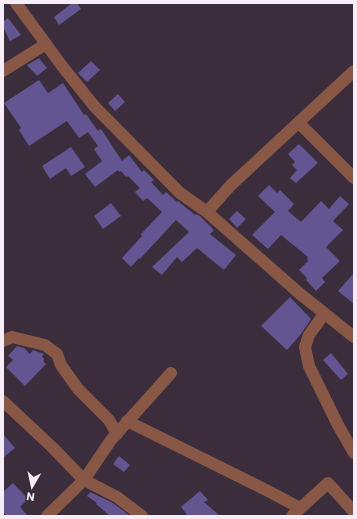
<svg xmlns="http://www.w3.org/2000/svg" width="357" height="519" font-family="Commissioner,sans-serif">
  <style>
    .building { fill: #635492 }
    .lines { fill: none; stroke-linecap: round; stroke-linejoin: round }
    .street { stroke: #885745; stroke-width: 12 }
  </style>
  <rect width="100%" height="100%" fill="#3b2d3c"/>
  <g class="building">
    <path d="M 72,3 L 77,3 L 81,9 L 59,25 L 54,17 Z"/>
    <path d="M 8,18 L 21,35 L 10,41 L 3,27 L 3,22 Z"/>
    <path d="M 39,58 L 47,68 L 37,76 L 27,65 Z"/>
    <path d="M 91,61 L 100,70 L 87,82 L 78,73 Z"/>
    <path d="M 39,80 L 48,93 L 63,83 L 84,115 L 86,114 L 98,131 L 101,129 L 122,161 L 129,155 L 142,172 L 144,170 L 154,180 L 151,182 L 163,195 L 166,192 L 177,202 L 178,201 L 195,215 L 196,214 L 200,216 L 214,230 L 210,234 L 236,255 L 224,270 L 197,248 L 182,262 L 177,257 L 162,275 L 152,267 L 189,232 L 176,220 L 140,259 L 139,258 L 131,267 L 122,258 L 142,236 L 141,234 L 162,212 L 147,198 L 143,201 L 135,192 L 140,188 L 128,176 L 126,177 L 121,171 L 119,172 L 118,170 L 95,187 L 85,174 L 102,161 L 94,149 L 98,146 L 88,132 L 79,138 L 67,121 L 29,146 L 19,130 L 21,128 L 4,103 Z"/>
    <path d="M 118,94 L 125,102 L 115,111 L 108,103 Z"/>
    <path d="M 299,144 L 318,163 L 296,183 L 290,178 L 297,170 L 292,165 L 295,162 L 288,154 Z"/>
    <path d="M 71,147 L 85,167 L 71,176 L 66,168 L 50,179 L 42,166 Z"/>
    <path d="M 269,185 L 277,193 L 280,190 L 294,204 L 288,211 L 301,222 L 321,201 L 329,209 L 340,196 L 349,204 L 333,221 L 343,230 L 326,247 L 340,261 L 322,278 L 325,282 L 316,291 L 306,280 L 307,278 L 299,270 L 308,261 L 307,259 L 308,257 L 281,235 L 268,249 L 252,235 L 275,212 L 258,196 Z"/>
    <path d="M 111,203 L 121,216 L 103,229 L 94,216 Z"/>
    <path d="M 237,211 L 246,219 L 237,228 L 229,219 Z"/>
    <path d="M 354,273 L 354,304 L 338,291 Z"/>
    <path d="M 290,297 L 311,319 L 301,334 L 287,350 L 261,326 Z"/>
    <path d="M 17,346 L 24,348 L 30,354 L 33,350 L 44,354 L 42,356 L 44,359 L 43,361 L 46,364 L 25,386 L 6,367 L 13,360 L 8,356 Z"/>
    <path d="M 331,353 L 348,374 L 341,380 L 323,360 Z"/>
    <path d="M 3,434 L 15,448 L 3,458 Z"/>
    <path d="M 119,456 L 130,465 L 124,472 L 113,464 Z"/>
    <path d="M 13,483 L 28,499 L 20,507 L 28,516 L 7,516 L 3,512 L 3,492 Z"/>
    <path d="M 200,491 L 208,500 L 204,502 L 220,516 L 188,516 L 181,507 Z"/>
    <path d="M 90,492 L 113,503 L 130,516 L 110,516 L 96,504 L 97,503 L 87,496 Z"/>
  </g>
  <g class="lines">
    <g class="street">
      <path d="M 16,3 L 62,66 L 95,107 L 180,193 L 207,212 L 299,293 L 354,337"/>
      <path d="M 3,71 L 46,44"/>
      <path d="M 299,123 L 354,178"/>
      <path d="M 207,212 L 231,185 L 354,71"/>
      <path d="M 324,314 L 309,335 L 305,347 L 309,366 L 338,425 L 354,453"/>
      <path d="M 3,341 L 12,337 L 45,345 L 57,354 L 61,365 L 78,389 L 109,420 L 117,434"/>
      <path d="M 3,401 L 52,447 L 84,480 L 117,497 L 142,516"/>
      <path d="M 127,421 L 270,492 L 300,508"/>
      <path d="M 47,516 L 84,480 L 111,440 L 171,373"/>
      <path d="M 292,516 L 328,483 L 354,512"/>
    </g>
  </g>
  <rect width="357" height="519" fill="none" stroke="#f6edf7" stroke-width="8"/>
  <g transform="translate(32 487) rotate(189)" stroke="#3b2d3c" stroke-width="3" paint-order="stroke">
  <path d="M0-3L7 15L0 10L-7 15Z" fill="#f6edf7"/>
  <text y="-6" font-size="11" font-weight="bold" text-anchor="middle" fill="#f6edf7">N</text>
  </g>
</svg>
